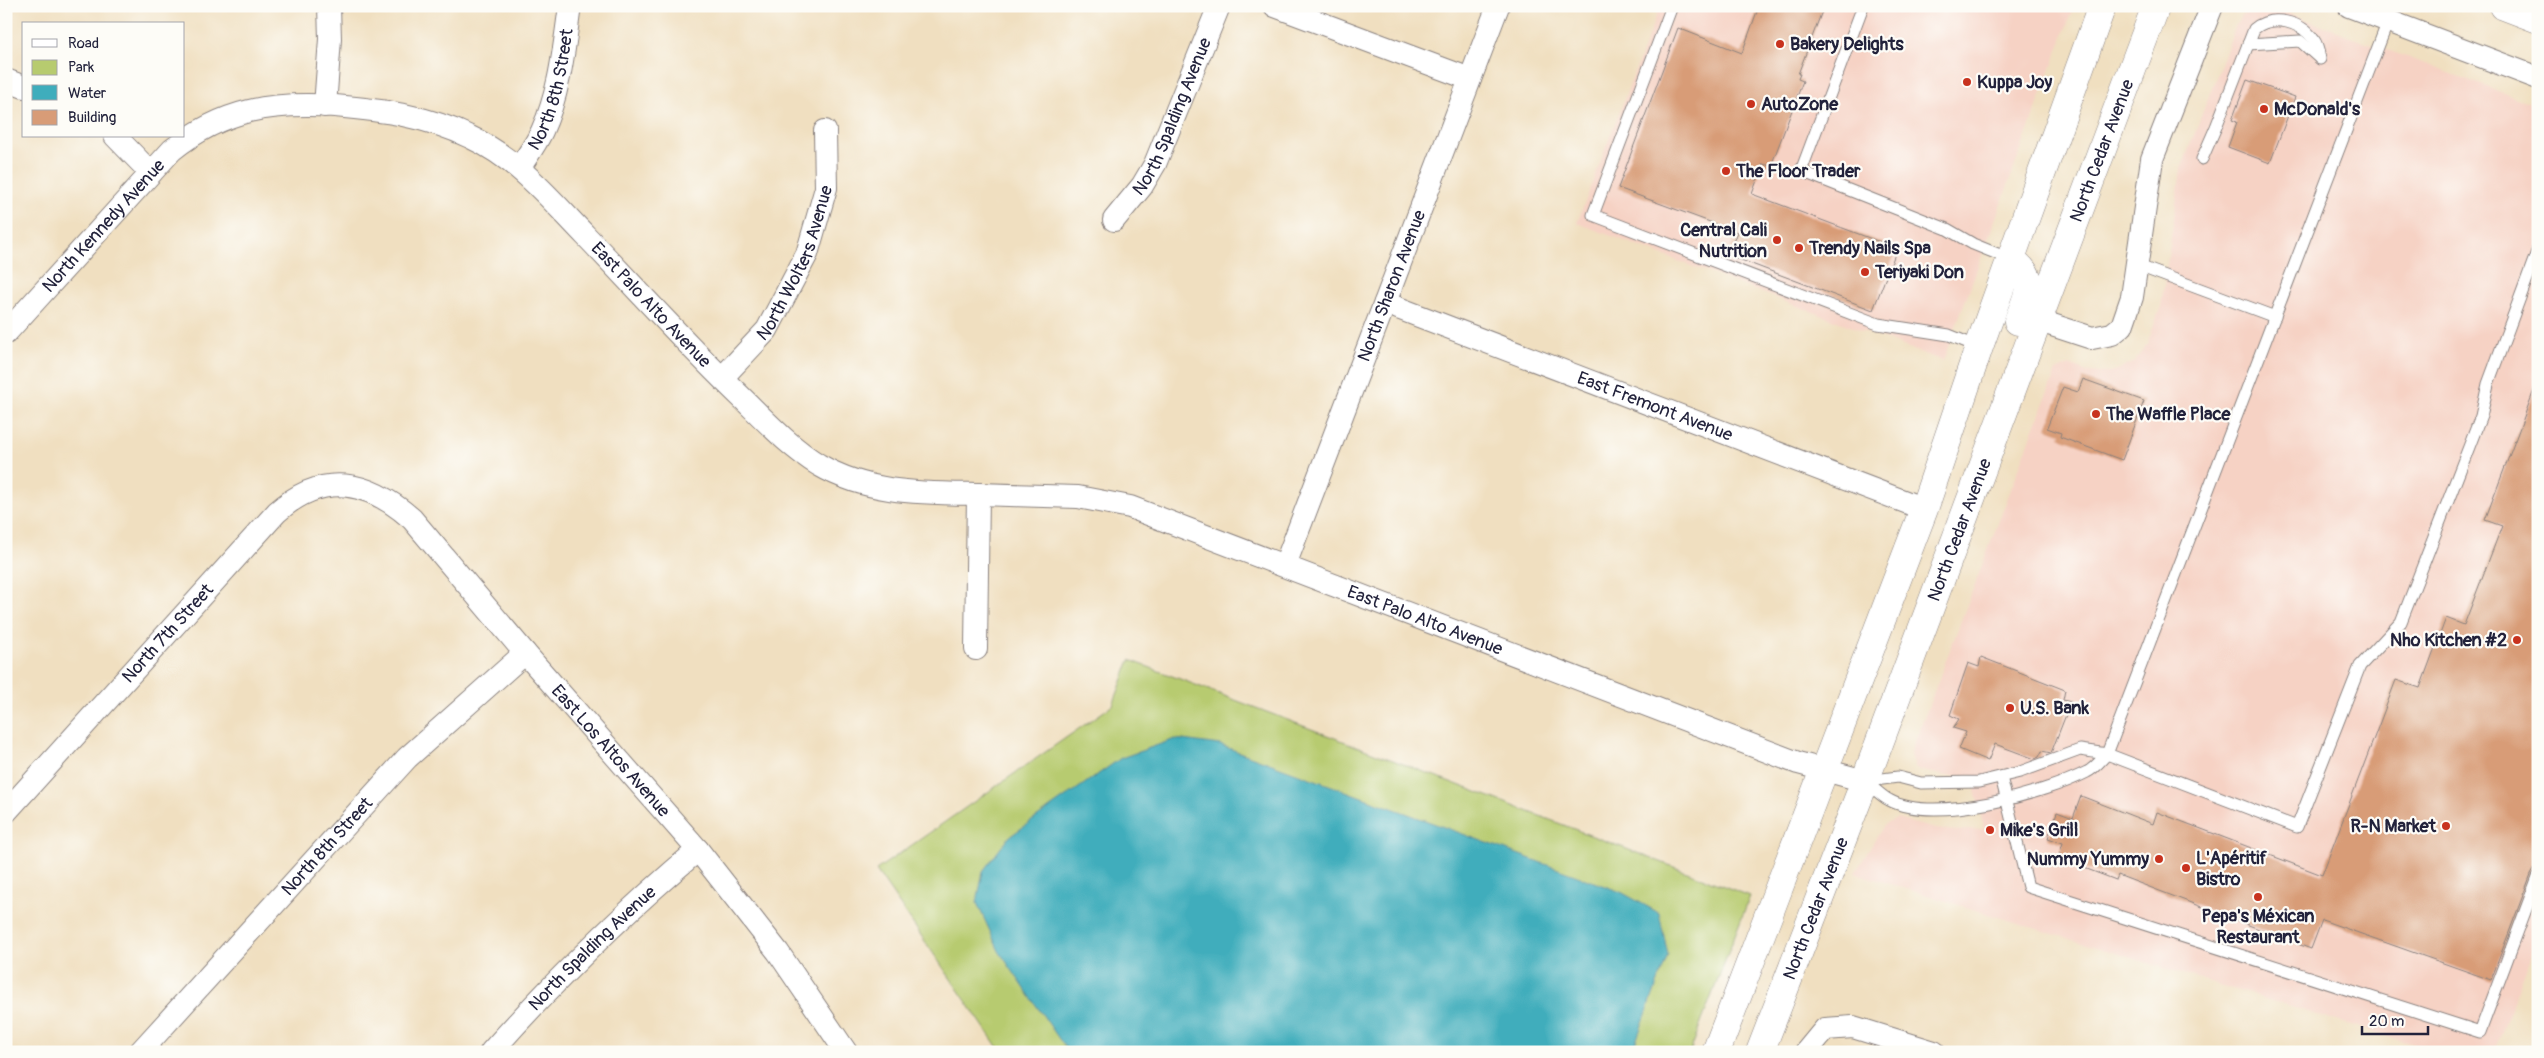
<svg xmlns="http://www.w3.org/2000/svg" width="2544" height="1058" font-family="Pangolin,sans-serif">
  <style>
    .built { fill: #f6d2c4 }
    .green { fill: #b7cb6f; stroke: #6c7655 }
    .water { fill: #3fadbc; stroke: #30687c }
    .building { fill: #d89c77 }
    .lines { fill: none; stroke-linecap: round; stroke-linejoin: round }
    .service-casing { stroke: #89807e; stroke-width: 13 }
    .minor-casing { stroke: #89807e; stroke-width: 24 }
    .secondary-casing { stroke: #89807e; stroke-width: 29 }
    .primary-casing { stroke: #89807e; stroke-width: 29 }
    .service { stroke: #fff; stroke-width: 11 }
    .minor { stroke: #fff; stroke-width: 22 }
    .secondary { stroke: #fff; stroke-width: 28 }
    .primary { stroke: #fff; stroke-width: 28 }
    .poi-dot { fill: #c8321e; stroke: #fdfcf7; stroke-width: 2 }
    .labels { text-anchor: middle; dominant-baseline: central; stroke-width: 4.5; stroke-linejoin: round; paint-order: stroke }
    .poi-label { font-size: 18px; font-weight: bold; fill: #22223b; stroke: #fdfcf7; text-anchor: start }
    .street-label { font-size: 18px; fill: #22223b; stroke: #fdfcf7 }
  </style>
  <rect width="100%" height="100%" fill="#fdfcf7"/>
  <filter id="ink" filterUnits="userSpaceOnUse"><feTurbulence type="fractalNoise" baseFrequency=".02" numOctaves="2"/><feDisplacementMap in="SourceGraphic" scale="10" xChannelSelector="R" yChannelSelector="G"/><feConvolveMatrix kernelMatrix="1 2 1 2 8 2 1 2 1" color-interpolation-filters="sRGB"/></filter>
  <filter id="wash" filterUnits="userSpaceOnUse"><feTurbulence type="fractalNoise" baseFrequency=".0096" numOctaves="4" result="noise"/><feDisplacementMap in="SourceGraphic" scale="20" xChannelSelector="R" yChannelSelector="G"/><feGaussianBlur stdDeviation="1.12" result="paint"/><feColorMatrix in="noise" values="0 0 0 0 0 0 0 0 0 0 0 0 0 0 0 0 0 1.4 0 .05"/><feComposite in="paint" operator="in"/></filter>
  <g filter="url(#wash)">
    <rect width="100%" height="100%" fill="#f0dfc0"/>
    <g class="built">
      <path d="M 1660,6 L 2074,6 L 1943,361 L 1577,223 Z"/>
      <path d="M 2257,6 L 2269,6 L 2538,106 L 2538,937 L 2494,1052 L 2438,1052 L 1855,873 L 1884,825 L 1897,819 L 1936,829 L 1956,831 L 1984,829 L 1972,776 L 1947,776 L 1923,771 L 1916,768 L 1910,755 L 2056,371 L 2069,365 L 2087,372 L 2111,373 L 2134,362 L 2147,344 L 2161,306 L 2181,169 L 2236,25 L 2241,16 Z"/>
    </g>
    <path class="green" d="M 1130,660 L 1750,896 L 1690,1052 L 1001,1052 L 876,870 L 1113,705 Z"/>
    <path class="water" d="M 1175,739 L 1220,745 L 1621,892 L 1659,913 L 1668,955 L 1632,1052 L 1068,1052 L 999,951 L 977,903 L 983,871 L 1009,837 L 1121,758 Z"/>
    <g id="blocks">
      <g class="building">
        <path d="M 1759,6 L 1824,6 L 1798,74 L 1800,74 L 1798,79 L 1803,81 L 1771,166 L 1763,164 L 1752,194 L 1888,245 L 1887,250 L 1895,254 L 1873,310 L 1728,255 L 1737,232 L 1618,188 L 1678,28 L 1742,53 Z"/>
        <path d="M 2247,80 L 2295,97 L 2270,163 L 2228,147 L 2237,122 L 2232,120 Z"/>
        <path d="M 2083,379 L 2144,401 L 2122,460 L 2060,437 L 2061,433 L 2047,428 L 2063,387 L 2078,392 Z"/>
        <path d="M 2536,385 L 2538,862 L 2531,874 L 2491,980 L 2322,920 L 2311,949 L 2118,875 L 2116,880 L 2058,858 L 2063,843 L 2048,838 L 2057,812 L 2073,818 L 2081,796 L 2153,824 L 2157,812 L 2322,875 L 2396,680 L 2420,688 L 2446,618 L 2464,625 L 2502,526 L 2485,520 Z"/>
        <path d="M 1981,657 L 2065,690 L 2063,700 L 2071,702 L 2051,753 L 2042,751 L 2039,757 L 2035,759 L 1995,744 L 1988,761 L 1959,749 L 1966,732 L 1953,728 L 1959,719 L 1950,715 L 1968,663 L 1979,667 Z"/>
      </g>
    </g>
  </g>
  <g filter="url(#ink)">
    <use href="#blocks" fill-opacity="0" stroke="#89807e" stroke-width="1"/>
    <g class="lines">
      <g class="service-casing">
        <g id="service">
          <path d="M 1672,6 L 1593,215 L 1878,324 L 1949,335 L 1979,347"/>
          <path d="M 1863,6 L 1801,171 L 1947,229 L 1973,244 L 2010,259"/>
          <path d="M 2248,44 L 2300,41 L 2319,58"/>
          <path d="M 2202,159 L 2216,127 L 2254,29 C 2272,14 2301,21 2314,40 C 2318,45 2319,53 2320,59"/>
          <path d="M 2136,265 L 2275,317"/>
          <path d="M 2001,777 L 2028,887 L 2480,1032 L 2538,877"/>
          <path d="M 1865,781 C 1873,787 1881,796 1889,800 C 1933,824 2044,794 2087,772 C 2094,769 2101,760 2107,754 L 2388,21"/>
          <path d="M 1867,781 L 1898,777 L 1921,783 L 1979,782 L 2020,772 L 2080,750 L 2107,754 L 2297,827 L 2360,666 L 2401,622 L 2481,416 L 2488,384 L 2538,249"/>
        </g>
      </g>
      <g class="minor-casing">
        <g id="minor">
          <path d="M 1275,6 L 1470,79"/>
          <path d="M 2349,6 L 2538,78"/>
          <path d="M 6,80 L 24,87"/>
          <path d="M 325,106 L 330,39 L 329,6"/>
          <path d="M 115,136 L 151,173"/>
          <path id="s1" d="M 520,167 C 527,156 536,144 542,131 C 560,92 564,48 570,6"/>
          <path id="s2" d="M 1114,220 L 1142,186 L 1155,164 L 1219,6"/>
          <path id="s3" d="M 1385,303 L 1924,509"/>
          <path d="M 2037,320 L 2092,338 L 2112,334 L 2122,326 L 2132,297 L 2152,159 L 2212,6"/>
          <path id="s4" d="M 6,333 L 172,150 C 224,109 270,102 335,106 C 382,110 427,116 470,137 C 518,159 550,199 586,236 C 636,288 684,342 736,392 C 763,418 788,446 819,465 C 869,494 922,493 978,494 L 976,649"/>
          <path id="s5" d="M 722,378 L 767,330 L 807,254 L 826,188 L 825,131"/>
          <path id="s6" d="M 978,494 L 1078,497 L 1130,507 L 1798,763 L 1865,781"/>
          <path id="s7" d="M 1285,565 L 1498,6"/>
          <path id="s8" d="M 6,812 L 277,512 C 323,471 368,480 412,519 L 525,653 L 698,850 L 778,952 L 846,1052"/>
          <path id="s9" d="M 140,1052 L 407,758 L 525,653"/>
          <path id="s10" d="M 491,1052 C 557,978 622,914 698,850"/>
          <path d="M 1806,1052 L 1825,1029 L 1853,1027 L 1934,1052"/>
        </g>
      </g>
      <g class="secondary-casing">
        <g id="secondary">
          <path d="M 2010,259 C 2039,279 2029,292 2018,321"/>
          <path d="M 1716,1052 L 1924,509 L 1979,347 L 2102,6"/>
          <path id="s11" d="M 1760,1052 L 1865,781 L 2156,6"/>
        </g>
      </g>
      <g class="primary-casing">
        <path id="primary" d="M 2504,6 L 2538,19"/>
      </g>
      <use href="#service" class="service"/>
      <use href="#minor" class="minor"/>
      <use href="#secondary" class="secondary"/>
      <use href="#primary" class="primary"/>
    </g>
  </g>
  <g class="poi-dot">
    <circle cx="1780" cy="44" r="5"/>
    <circle cx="1967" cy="82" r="5"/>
    <circle cx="1751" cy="104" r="5"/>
    <circle cx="2264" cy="109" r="5"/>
    <circle cx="1726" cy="171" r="5"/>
    <circle cx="1777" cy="240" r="5"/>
    <circle cx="1799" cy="248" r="5"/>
    <circle cx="1865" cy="272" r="5"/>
    <circle cx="2096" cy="414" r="5"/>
    <circle cx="2517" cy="640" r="5"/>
    <circle cx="2010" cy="708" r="5"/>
    <circle cx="2446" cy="826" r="5"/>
    <circle cx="1990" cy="830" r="5"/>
    <circle cx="2159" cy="859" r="5"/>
    <circle cx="2186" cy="868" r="5"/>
    <circle cx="2258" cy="897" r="5"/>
  </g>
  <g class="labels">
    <g class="poi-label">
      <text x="1790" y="44">Bakery Delights</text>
      <text x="1977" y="82">Kuppa Joy</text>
      <text x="1761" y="104">AutoZone</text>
      <text x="2274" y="109">McDonald's</text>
      <text x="1736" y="171">The Floor Trader</text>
      <text x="1767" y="230" text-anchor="end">Central Cali<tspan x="1767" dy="21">Nutrition</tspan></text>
      <text x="1809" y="248">Trendy Nails Spa</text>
      <text x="1875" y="272">Teriyaki Don</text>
      <text x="2106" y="414">The Waffle Place</text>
      <text x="2507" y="640" text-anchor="end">Nho Kitchen #2</text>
      <text x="2020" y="708">U.S. Bank</text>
      <text x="2436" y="826" text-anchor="end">R-N Market</text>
      <text x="2000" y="830">Mike's Grill</text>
      <text x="2196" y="858">L'Apéritif<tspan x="2196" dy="21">Bistro</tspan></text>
      <text x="2149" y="859" text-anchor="end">Nummy Yummy</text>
      <text x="2258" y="916" text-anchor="middle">Pepa's Méxican<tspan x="2258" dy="21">Restaurant</tspan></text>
    </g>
    <g class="street-label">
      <text stroke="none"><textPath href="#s1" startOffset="85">North 8th Street</textPath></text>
      <text stroke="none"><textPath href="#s2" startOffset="120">North Spalding Avenue</textPath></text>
      <text stroke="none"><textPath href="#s11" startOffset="964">North Cedar Avenue</textPath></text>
      <text stroke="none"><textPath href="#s4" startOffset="145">North Kennedy Avenue</textPath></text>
      <text stroke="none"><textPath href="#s5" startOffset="139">North Wolters Avenue</textPath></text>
      <text stroke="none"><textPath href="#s7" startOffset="299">North Sharon Avenue</textPath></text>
      <text stroke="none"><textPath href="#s4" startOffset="808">East Palo Alto Avenue</textPath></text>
      <text stroke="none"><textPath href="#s3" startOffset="289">East Fremont Avenue</textPath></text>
      <text stroke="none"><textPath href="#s11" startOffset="559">North Cedar Avenue</textPath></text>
      <text stroke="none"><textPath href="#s6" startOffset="469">East Palo Alto Avenue</textPath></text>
      <text stroke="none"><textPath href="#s8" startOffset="241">North 7th Street</textPath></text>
      <text stroke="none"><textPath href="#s8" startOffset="861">East Los Altos Avenue</textPath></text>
      <text stroke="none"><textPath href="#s9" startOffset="278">North 8th Street</textPath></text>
      <text stroke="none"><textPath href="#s11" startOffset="154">North Cedar Avenue</textPath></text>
      <text stroke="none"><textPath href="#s10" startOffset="145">North Spalding Avenue</textPath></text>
    </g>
  </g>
  <rect width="2544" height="1058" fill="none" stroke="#fdfcf7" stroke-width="25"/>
  <rect x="22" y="22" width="162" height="115" fill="#fdfcf7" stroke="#a5a5ac"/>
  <rect x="32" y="39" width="25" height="8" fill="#ffffff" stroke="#a5a5ac"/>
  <text x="68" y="48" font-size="15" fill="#22223b">Road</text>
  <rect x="32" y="60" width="25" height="15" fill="#b7cb6f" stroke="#a5a5ac"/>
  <text x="68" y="72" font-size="15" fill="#22223b">Park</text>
  <rect x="32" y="85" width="25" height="15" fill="#3fadbc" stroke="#a5a5ac"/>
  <text x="68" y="98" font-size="15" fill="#22223b">Water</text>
  <rect x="32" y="110" width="25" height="15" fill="#d89c77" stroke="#a5a5ac"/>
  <text x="68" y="122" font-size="15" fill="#22223b">Building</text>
  <path d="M2362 1026v8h66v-8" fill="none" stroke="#22223b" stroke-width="2.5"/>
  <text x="2369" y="1026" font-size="15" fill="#22223b" stroke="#fdfcf7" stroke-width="4" paint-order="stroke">20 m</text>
</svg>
